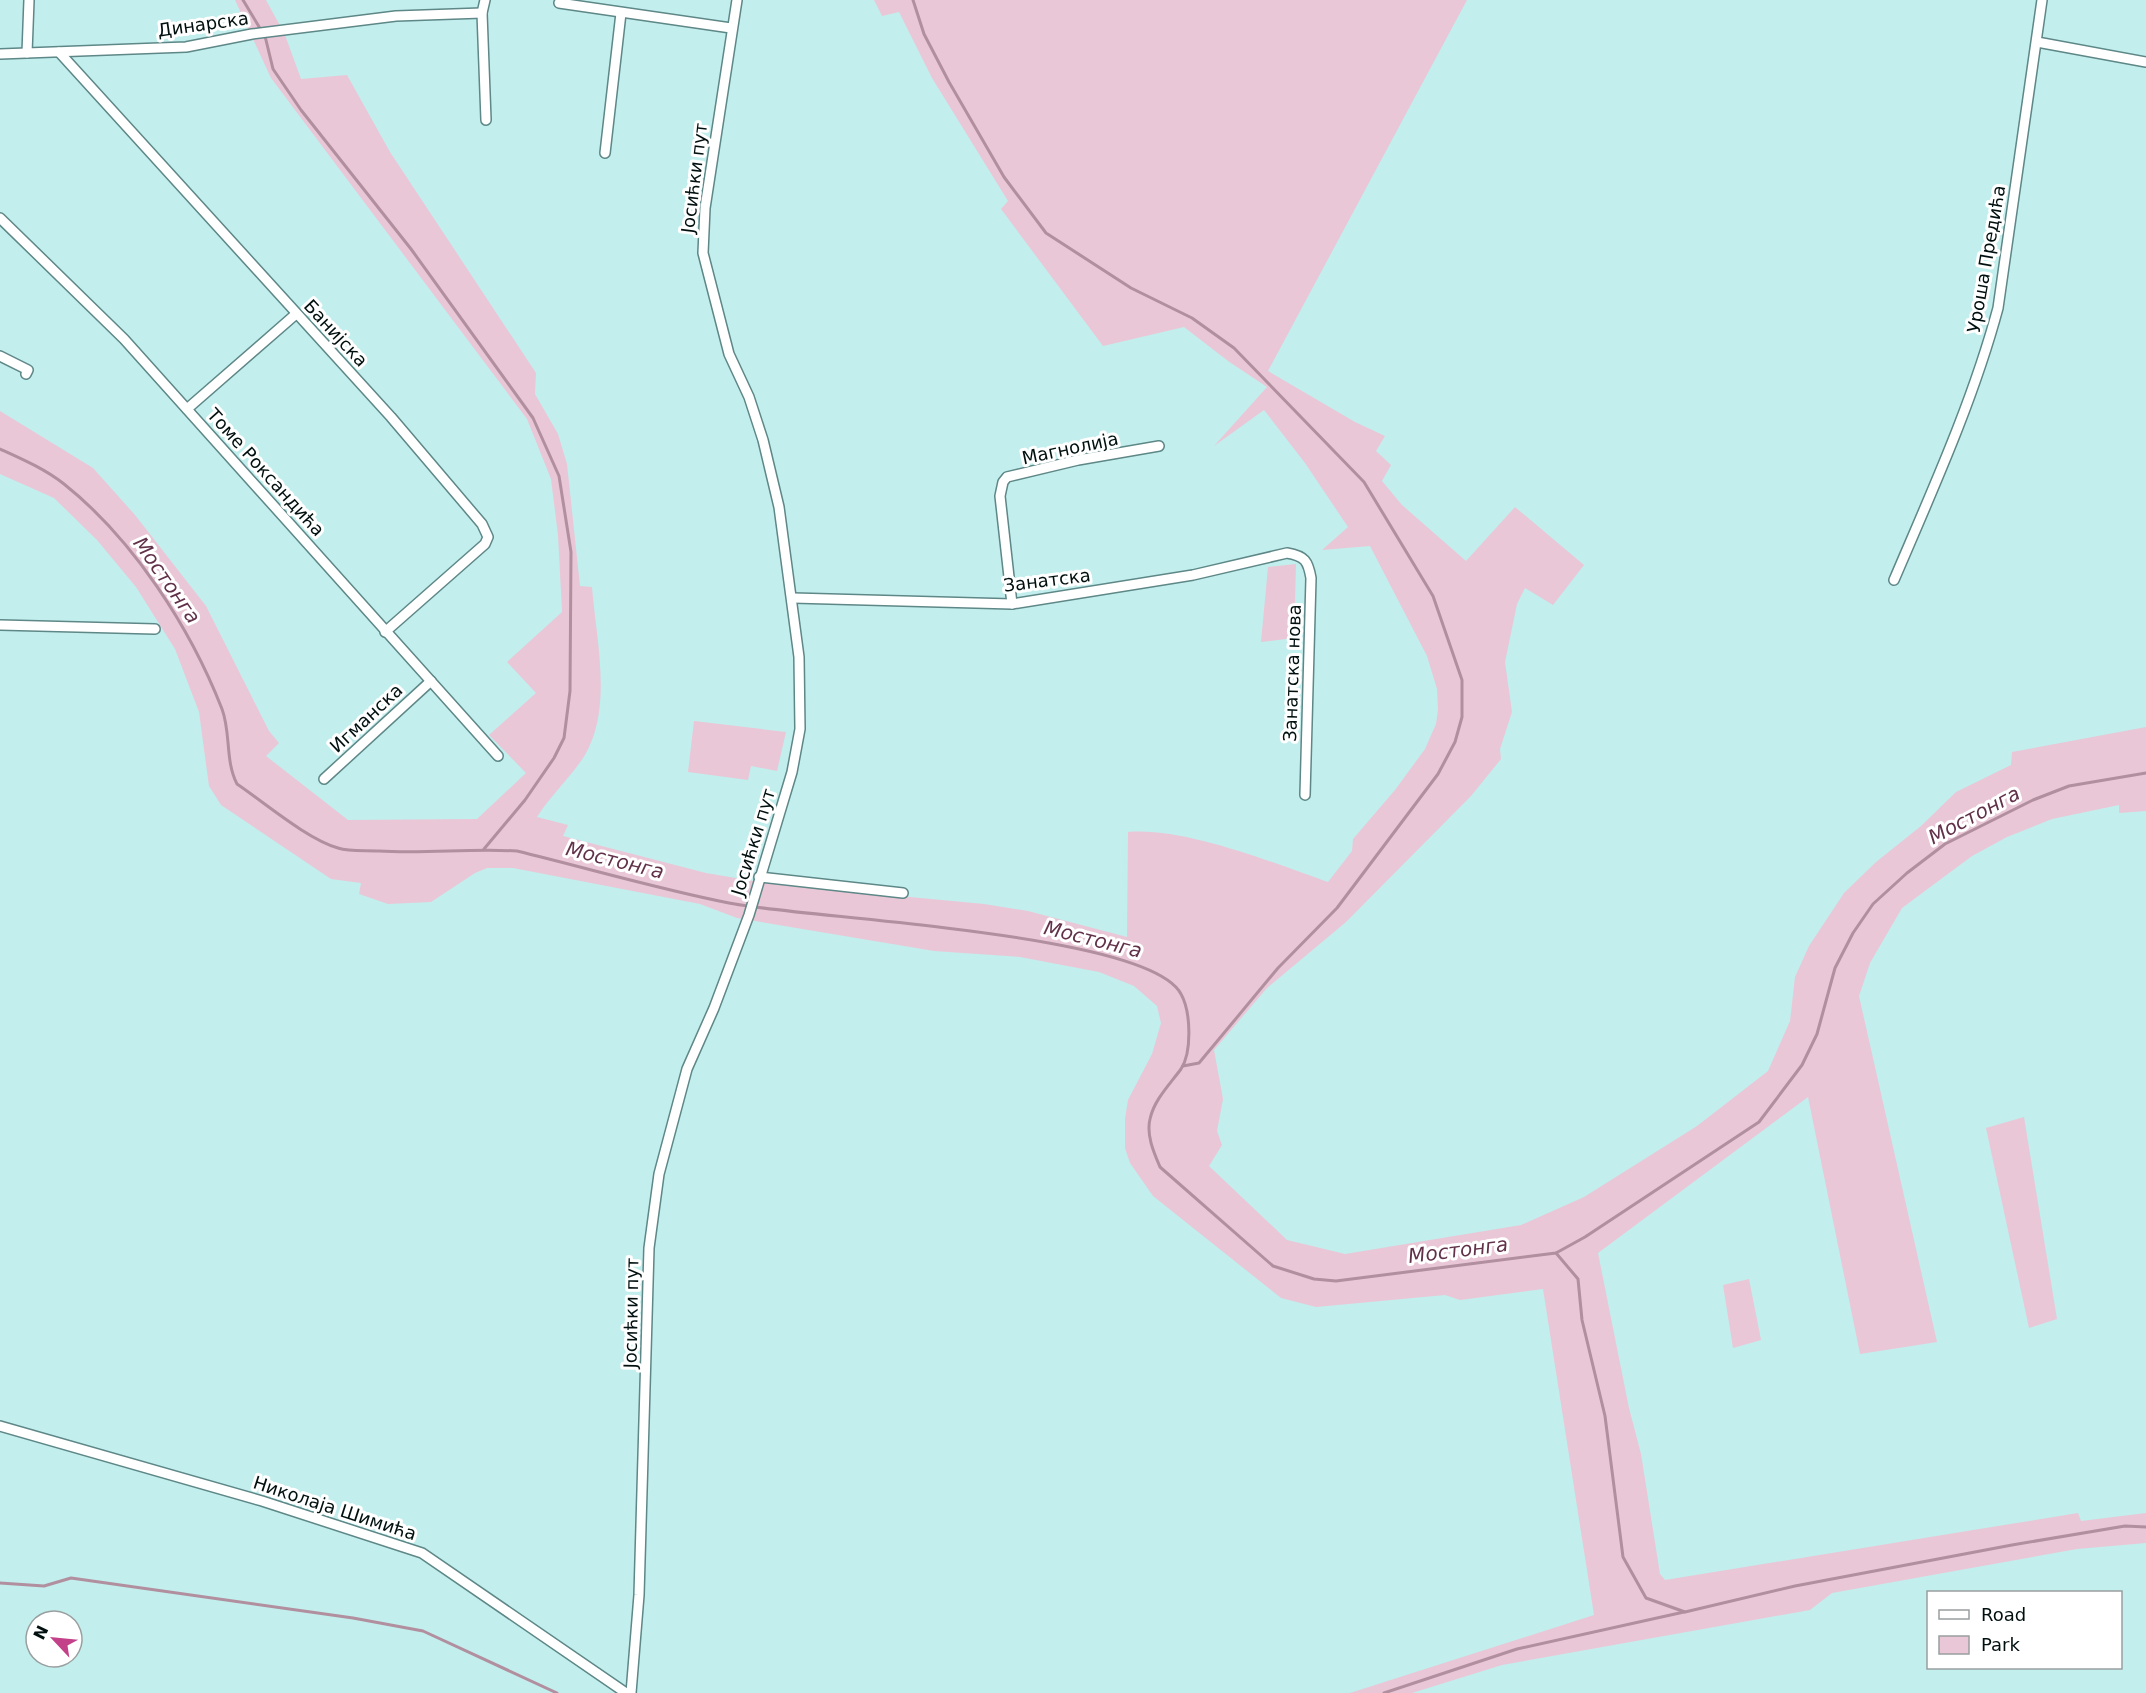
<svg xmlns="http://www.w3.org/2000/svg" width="2146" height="1693" font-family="'DejaVu Sans',sans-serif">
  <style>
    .green { fill: #eac7d6 }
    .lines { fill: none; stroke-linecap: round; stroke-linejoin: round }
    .stream { stroke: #b18f9e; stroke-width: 3 }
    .minor-casing { stroke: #5e8787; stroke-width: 12 }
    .minor { stroke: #fff; stroke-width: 9 }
    .labels { text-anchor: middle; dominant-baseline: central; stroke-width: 6; stroke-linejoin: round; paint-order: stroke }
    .street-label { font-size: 18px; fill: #010f0f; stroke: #fff }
    .water-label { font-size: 20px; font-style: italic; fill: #613149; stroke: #fff }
  </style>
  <rect width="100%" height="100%" fill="#c2eeed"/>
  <g class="green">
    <path d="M 235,0 L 266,0 L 285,35 L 301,79 L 347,75 L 390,152 L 536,373 L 535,394 L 558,434 L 567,464 L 580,586 L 592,587 C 596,639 613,707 585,755 C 571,777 551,795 537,817 L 568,825 L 563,836 L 706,873 L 772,884 L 984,904 L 1028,911 L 1127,937 L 1128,832 C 1184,827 1274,863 1328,882 L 1352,851 L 1353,839 L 1395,790 L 1425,749 L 1436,724 L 1438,710 L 1437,689 L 1427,656 L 1370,546 L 1322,550 L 1348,527 L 1305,463 L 1264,410 L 1214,446 L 1267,387 L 1228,361 L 1184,327 L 1103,346 L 1001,209 L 1008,201 L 932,78 L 899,12 L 882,16 L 874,0 L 1467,0 L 1268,371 L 1355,422 L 1385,436 L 1376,451 L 1391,465 L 1382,481 L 1402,505 L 1466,561 L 1515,507 L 1584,565 L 1553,605 L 1525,588 L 1517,604 L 1505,662 L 1512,712 L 1500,749 L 1501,759 L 1471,796 L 1346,922 L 1267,988 L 1214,1050 L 1223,1099 L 1217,1131 L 1222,1145 L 1209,1166 L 1287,1240 L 1345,1254 L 1521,1225 L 1584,1197 L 1697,1126 L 1768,1071 L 1790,1021 L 1795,977 L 1809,946 L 1844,893 L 1876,862 L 1921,826 L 1956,792 L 2011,765 L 2012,752 L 2146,727 L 2146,811 L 2119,813 L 2119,805 L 2052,819 L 2007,837 L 1972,856 L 1902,908 L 1870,963 L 1859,996 L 1937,1342 L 1860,1354 L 1808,1097 L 1598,1253 L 1629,1408 L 1641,1454 L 1660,1574 L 1665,1580 L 2078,1513 L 2081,1521 L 2146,1513 L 2146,1543 L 2077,1549 L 1832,1593 L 1810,1610 L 1502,1665 L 1412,1693 L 1350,1693 L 1594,1615 L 1543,1289 L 1460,1300 L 1445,1295 L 1316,1307 L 1281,1298 L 1153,1196 L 1130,1163 L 1125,1148 L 1125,1119 L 1128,1100 L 1152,1054 L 1161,1023 L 1157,1006 L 1134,986 L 1099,972 L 1020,957 L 934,951 L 737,918 L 700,904 L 513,868 L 487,868 L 475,873 L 431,902 L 388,904 L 359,894 L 361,883 L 331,879 L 221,805 L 209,786 L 199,712 L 175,649 L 136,587 L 97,540 L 54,498 L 0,474 L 0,411 L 93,468 L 135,515 L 206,606 L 269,731 L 279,743 L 266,756 L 348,820 L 477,819 L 526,773 L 489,735 L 536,693 L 507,662 L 562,612 L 558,535 L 551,479 L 527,419 L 271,78 Z"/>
    <path d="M 1296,564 L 1294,638 L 1261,642 L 1268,567 Z"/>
    <path d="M 694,721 L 786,732 L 777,771 L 751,766 L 748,780 L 688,772 Z"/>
    <path d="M 2024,1117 L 2057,1319 L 2029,1328 L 1986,1128 Z"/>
    <path d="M 1749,1279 L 1761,1340 L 1733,1348 L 1723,1285 Z"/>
  </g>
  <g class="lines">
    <g class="stream">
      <path d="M 243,0 L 261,30"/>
      <path d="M 913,0 L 924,34 L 949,82 L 1004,177 L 1046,233 L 1131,288 L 1192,318 L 1234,348 L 1364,482 L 1433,596 L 1462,680 L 1462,717 L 1455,742 L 1438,774 L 1337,908 L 1278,968 L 1199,1063 L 1183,1066"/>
      <path d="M 265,36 L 273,69 L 301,110 L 411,249 L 533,418 L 559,476 L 571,552 L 570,691 L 564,738 L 554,758 L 525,800 L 484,849"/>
      <path d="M 0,449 C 22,459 45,469 64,484 C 133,539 190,627 222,709 C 231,733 225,761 237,784 C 265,803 307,839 338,848 C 350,852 366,850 379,851 C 426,854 471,848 517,851 C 587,868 658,889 729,903 C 807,919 1149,932 1181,994 C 1191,1012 1192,1052 1181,1069 C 1170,1084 1154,1100 1150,1119 C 1146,1135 1154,1153 1160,1167 L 1273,1266 L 1314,1279 L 1336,1281 L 1556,1253 L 1585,1237 L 1759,1122 L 1802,1065 L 1817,1034 L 1835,968 L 1853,933 L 1873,904 L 1907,873 L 1945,844 L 2033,800 L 2069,786 L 2146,773"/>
      <path d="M 1556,1253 L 1578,1279 L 1582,1320 L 1605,1416 L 1623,1557 L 1646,1598 L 1685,1612 L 1795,1586 L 2012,1545 L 2125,1526 L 2146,1527"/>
      <path d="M 0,1583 L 44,1586 L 71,1578 L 353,1618 L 423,1631 L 557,1693"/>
      <path d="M 1384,1693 L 1517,1649 L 1684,1612"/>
    </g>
    <g class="minor-casing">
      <g id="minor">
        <path d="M 485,0 L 482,13 L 486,120"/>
        <path d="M 559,3 L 731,28"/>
        <path d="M 2037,42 L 2146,62"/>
        <path d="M 59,52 L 391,417 L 482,524 L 488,537 L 485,544 L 385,632"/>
        <path d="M 27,53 L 29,0"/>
        <path d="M 0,54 L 186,47 L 252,34 L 396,16 L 482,13"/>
        <path d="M 605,153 L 621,13"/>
        <path d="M 0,218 L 124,339 L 498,756"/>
        <path d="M 0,356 L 28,370 L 26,374"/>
        <path d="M 187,409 L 296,314"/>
        <path d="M 1894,580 C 1932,491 1973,401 1998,308 L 2042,0"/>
        <path d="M 793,598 L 1012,604 L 1193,575 L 1287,553 C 1305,556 1308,561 1311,578 L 1305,795"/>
        <path d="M 1012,604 L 1000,496 L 1003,482 L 1007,477 L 1078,460 L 1159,446"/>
        <path d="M 0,625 L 155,629"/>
        <path d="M 324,779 L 431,681"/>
        <path d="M 759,877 L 903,893"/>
        <path d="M 0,1426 L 262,1501 L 422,1553 L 626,1693"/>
        <path d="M 631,1693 L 639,1595 L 649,1248 L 659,1174 L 687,1069 L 714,1008 L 749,915 L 792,772 L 800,729 L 799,657 L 779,507 L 763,440 L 749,397 L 729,354 L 703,253 L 705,208 L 737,0"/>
      </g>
    </g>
    <use href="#minor" class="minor"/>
  </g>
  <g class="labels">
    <g class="street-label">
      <text transform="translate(203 24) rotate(-8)">Динарска</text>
      <text transform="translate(694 178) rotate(-83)">Јосићки пут</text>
      <text transform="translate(1986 259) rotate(-80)">Уроша Предића</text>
      <text transform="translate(336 333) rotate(47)">Банијска</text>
      <text transform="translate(1070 448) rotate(-12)">Магнолија</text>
      <text transform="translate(266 472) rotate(48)">Томе Роксандића</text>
      <text transform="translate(1047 580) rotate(-7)">Занатска</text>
      <text transform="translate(1292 673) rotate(-88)">Занатска нова</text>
      <text transform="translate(366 718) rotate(-43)">Игманска</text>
      <text transform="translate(753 842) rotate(-73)">Јосићки пут</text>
      <text transform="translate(631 1313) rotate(-89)">Јосићки пут</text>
      <text transform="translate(335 1508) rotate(18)">Николаја Шимића</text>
    </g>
    <g class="water-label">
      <text transform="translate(167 580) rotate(55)">Мостонга</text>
      <text transform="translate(1974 815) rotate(-28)">Мостонга</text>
      <text transform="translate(615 860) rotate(14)">Мостонга</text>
      <text transform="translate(1093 939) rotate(14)">Мостонга</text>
      <text transform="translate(1458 1250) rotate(-7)">Мостонга</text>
    </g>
  </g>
  <rect x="1927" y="1591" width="195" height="78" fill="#ffffff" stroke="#999f9f" stroke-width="1.5"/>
  <rect x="1939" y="1610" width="30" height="9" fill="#ffffff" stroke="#999f9f" stroke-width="1.5"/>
  <text x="1981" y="1621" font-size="18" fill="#010f0f">Road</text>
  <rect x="1939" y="1636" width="30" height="18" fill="#eac7d6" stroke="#999f9f" stroke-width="1.5"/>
  <text x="1981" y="1651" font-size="18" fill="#010f0f">Park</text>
  <g transform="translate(54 1639) rotate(296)"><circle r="28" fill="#ffffff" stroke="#999f9f" stroke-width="1.5"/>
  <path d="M0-4.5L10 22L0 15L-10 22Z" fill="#c34189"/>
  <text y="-9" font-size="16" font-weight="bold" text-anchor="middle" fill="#010f0f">N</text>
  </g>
</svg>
